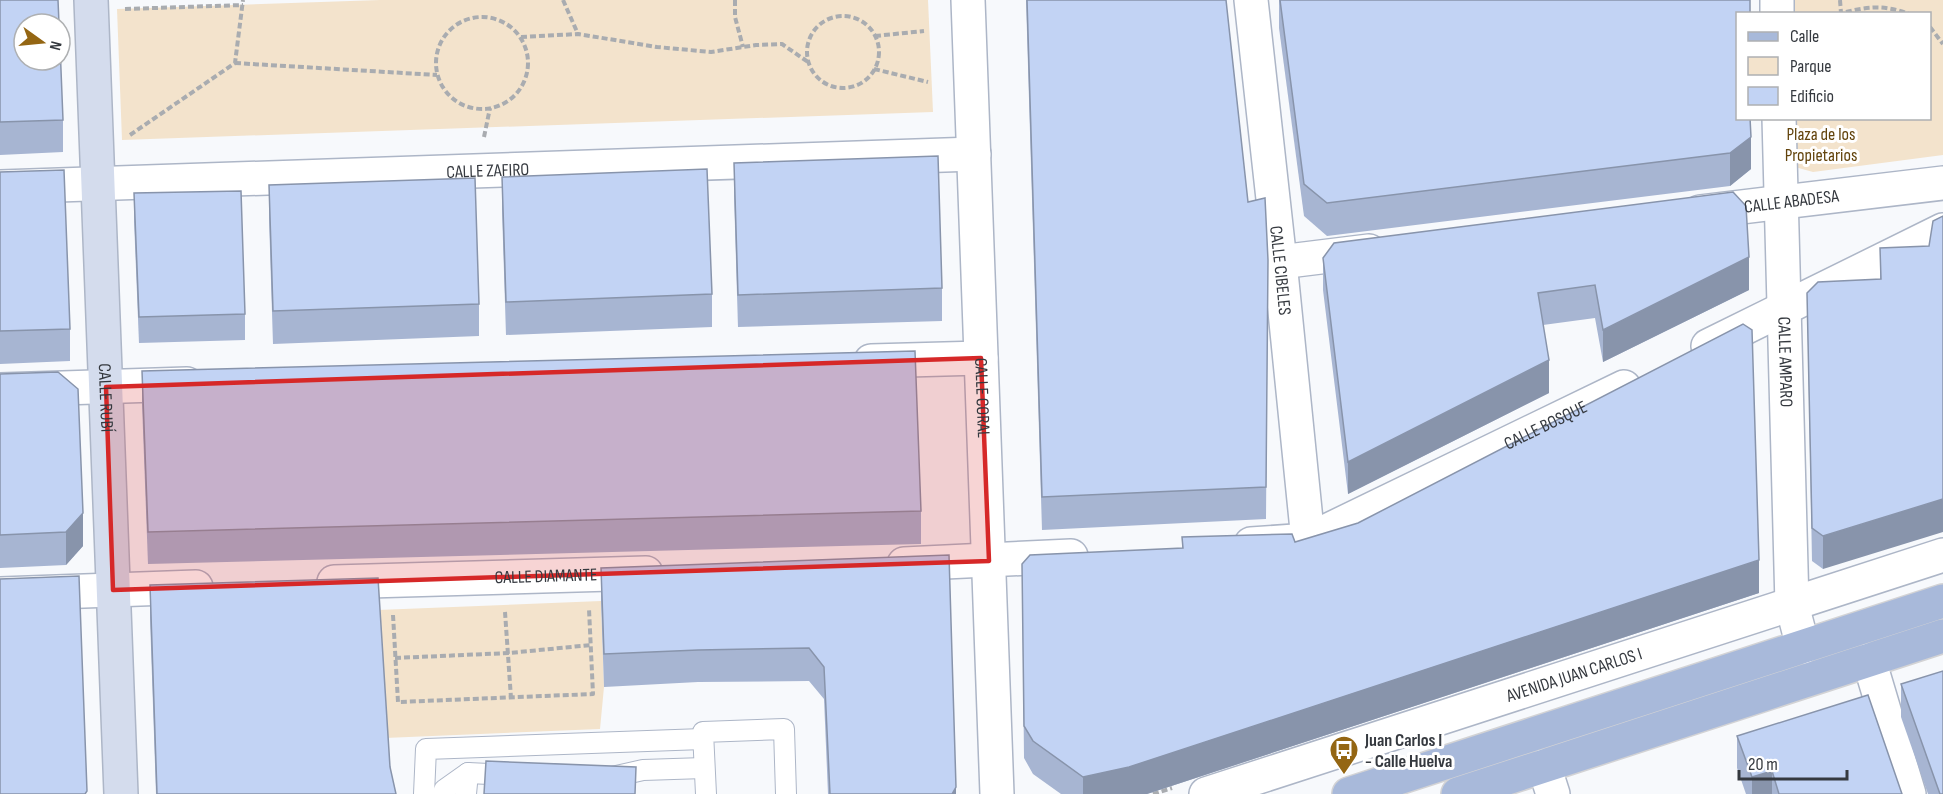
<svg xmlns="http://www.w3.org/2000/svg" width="1943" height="794" font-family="'Sofia Sans Condensed',sans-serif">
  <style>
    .green { fill: #f3e3cc }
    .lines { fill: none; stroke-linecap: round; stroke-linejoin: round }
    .lane-casing { stroke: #adb6c7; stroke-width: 22 }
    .street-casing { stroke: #adb6c7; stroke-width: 36 }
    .secondary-casing { stroke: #adb6c7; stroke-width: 36 }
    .primary-casing { stroke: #d3d3d5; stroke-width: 36 }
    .path { stroke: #a9acb0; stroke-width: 4; stroke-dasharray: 6 3; stroke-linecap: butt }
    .lane { stroke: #fff; stroke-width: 20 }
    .street { stroke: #fff; stroke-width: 33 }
    .secondary { stroke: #d4dced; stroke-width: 33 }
    .primary { stroke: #a8b9da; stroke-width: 33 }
    .wall { fill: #a7b5d2 }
    .shaded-wall { fill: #8894ab }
    .building { fill: #c2d3f4; stroke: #8894ab; stroke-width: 1.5 }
    .marked { fill: #d62828; fill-opacity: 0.2; stroke: #d62828; stroke-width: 4.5; stroke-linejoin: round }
    .labels { text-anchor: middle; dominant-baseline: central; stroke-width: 6; stroke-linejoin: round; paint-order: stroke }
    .park-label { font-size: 18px; fill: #63440d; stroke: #fff }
    .street-label { font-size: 18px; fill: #35393f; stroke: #fff }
    .poi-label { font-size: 18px; font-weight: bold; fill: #35393f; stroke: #fff; text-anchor: start }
  </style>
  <rect width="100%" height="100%" fill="#f7f9fc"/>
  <g class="green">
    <path d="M 380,0 L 928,0 L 933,112 L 122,140 L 117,9 Z"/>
    <path d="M 1792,0 L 1943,0 L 1943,155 L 1813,172 L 1795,167 L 1794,119 L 1930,118 L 1930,14 L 1792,13 Z"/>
    <path d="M 601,601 L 604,687 L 600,729 L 385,738 L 378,610 Z"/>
  </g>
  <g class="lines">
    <g class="lane-casing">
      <g id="lane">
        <path d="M 612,777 L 643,770 L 704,768"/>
        <path d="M 424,794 L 426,749 L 703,739"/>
        <path d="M 443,794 L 444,790 L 468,773"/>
        <path d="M 466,794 L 468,773 L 511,775"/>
        <path d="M 706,794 L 703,732 L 784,729 L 786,794"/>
      </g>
    </g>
    <g class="street-casing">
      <g id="street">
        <path id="s1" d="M 968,0 L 997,794"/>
        <path id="s2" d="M 1251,0 L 1280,262 L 1308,540"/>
        <path d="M 1777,0 L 1777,14"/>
        <path id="s3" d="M 1779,118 L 1792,605 L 1803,647"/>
        <path id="s4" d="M 0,187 L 974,154"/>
        <path id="s5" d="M 1700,212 L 1943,183"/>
        <path d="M 1280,262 L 1369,251"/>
        <path d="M 1708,346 L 1943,230"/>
        <path d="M 871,361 L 981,358"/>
        <path d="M 0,390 L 187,384"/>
        <path id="s6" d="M 1251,544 L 1308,540 L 1624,387"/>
        <path d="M 904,564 L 1071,556"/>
        <path id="s7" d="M 334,582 L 646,573"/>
        <path d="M 0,594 L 196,587"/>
        <path d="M 1869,660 L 1909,794"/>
        <path d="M 1544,766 L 1553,794"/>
        <path id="s8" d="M 1206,794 L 1943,555"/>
      </g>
    </g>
    <g class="secondary-casing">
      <g id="secondary">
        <path id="s9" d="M 91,0 L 121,794"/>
      </g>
    </g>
    <g class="primary-casing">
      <g id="primary">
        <path d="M 1349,794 L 1943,601"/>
        <path d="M 1458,794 L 1943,636"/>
      </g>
    </g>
    <g class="path">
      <path d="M 563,0 L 578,34"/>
      <path d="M 735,0 L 735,17 L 743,47"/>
      <path d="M 1840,0 L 1841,13 C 1867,7 1883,4 1909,14"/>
      <path d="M 125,9 L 243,5"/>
      <circle cx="843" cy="52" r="36"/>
      <circle cx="482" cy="63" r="46"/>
      <path d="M 1930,27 L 1943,44"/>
      <path d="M 875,36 L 924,31"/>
      <path d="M 521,37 L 578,34 L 657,47 L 711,52 L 756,45 L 782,44 L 808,62"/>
      <path d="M 235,63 L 437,75"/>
      <path d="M 874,69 L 928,82"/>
      <path d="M 130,135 L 235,63 L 243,0"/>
      <path d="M 484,137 L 490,108"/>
      <path d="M 505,612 L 511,698"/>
      <path d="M 393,615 L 398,702 L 593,694 L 589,609"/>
      <path d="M 395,658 L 509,653 L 591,645"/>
      <path d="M 1153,794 L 1172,788"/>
    </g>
    <use href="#lane" class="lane"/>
    <use href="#street" class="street"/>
    <use href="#secondary" class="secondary"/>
    <use href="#primary" class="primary"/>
  </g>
  <g class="wall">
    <path d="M 0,0 L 63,120 L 63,152 L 0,155 Z"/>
    <path d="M 1026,0 L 1226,0 L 1248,202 L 1268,260 L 1266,519 L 1042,530 Z"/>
    <path d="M 1279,0 L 1750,0 L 1751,169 L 1730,186 L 1327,236 L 1304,216 L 1279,28 Z"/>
    <path d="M 734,163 L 942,288 L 942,321 L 738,327 L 734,195 Z"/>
    <path d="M 0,172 L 70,329 L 70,361 L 0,364 Z"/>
    <path d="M 502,177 L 712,294 L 712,327 L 506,335 L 502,210 Z"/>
    <path d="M 269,185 L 479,304 L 479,336 L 273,344 L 269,218 Z"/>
    <path d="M 134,193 L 245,314 L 245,340 L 139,343 L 134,220 Z"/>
    <path d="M 1943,216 L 1823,569 L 1812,561 L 1807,293 L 1880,279 L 1880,248 L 1929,246 Z"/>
    <path d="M 1323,258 L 1749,290 L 1603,362 L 1595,318 L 1543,325 L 1549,393 L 1348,494 L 1323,290 Z"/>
    <path d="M 142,371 L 921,511 L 921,544 L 148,564 L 142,404 Z"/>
    <path d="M 0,374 L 83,546 L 66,565 L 0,568 Z"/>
    <path d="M 1182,537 L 1759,593 L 1147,794 L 1061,794 L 1033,774 L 1024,758 L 1022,564 L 1182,548 Z"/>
    <path d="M 949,555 L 956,794 L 828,794 L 824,699 L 809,681 L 698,682 L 604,687 L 601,601 L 601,568 Z"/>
    <path d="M 150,585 L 390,767 L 396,794 L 156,794 L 150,618 Z"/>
    <path d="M 1901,684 L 1943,794 L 1928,794 L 1901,717 Z"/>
    <path d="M 1737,736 L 1902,794 L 1746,794 L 1737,768 Z"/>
  </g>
  <g class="shaded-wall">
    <path d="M 1751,137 L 1751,169 L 1730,186 L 1730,153 Z"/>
    <path d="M 1749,257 L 1749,290 L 1603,362 L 1603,330 Z"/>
    <path d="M 1549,360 L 1549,393 L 1348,494 L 1348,462 Z"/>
    <path d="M 1943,499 L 1943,532 L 1823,569 L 1823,536 Z"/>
    <path d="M 83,513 L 83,546 L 66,565 L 66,532 Z"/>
    <path d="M 1759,560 L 1759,593 L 1147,794 L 1083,794 L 1083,777 Z"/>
    <path d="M 1772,771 L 1772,794 L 1752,794 L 1752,777 Z"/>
    <path d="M 956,787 L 956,794 L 952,794 Z"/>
  </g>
  <g class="building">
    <path d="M 0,0 L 58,0 L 59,24 L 24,24 L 24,60 L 60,60 L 60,45 L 63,120 L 0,122 Z"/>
    <path d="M 1027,0 L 1226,0 L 1248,202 L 1265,198 L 1268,260 L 1266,487 L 1042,497 Z"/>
    <path d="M 1280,0 L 1750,0 L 1750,14 L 1737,14 L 1737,118 L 1750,118 L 1751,137 L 1730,153 L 1327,203 L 1304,184 Z"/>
    <path d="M 938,156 L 942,288 L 738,295 L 734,163 Z"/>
    <path d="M 707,169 L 712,294 L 506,302 L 502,177 Z"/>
    <path d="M 64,170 L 70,329 L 0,331 L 0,172 Z"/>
    <path d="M 475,178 L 479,304 L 273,311 L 269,185 Z"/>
    <path d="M 241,191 L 245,314 L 139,317 L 134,193 Z"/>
    <path d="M 1733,192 L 1746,206 L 1749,257 L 1603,330 L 1595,285 L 1538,293 L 1549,360 L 1348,462 L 1323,258 L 1334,243 Z"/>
    <path d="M 1943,216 L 1943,499 L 1823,536 L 1812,528 L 1807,293 L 1818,282 L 1881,279 L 1880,248 L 1929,246 L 1933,221 Z"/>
    <path d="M 1743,324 L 1752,330 L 1759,560 L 1129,767 L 1083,777 L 1033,741 L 1024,726 L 1022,564 L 1030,555 L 1183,548 L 1182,537 L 1292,534 L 1295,542 L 1358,523 Z"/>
    <path d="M 915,351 L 921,511 L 148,532 L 142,371 Z"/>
    <path d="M 58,372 L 78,389 L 83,513 L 66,532 L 0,535 L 0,374 Z"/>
    <path d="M 949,555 L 956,787 L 952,794 L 830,794 L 824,667 L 809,648 L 698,650 L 604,654 L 601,568 Z"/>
    <path d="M 79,576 L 87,791 L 85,794 L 0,794 L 0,579 Z"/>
    <path d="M 378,578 L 390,767 L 396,794 L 157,794 L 150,585 Z"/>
    <path d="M 1943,671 L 1943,794 L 1940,794 L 1901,684 Z"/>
    <path d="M 1868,695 L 1902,794 L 1779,794 L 1772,771 L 1752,777 L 1737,736 Z"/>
    <path d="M 486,761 L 636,767 L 635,794 L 484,794 Z"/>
  </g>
  <path class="marked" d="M 981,358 L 989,561 L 113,590 L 106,387 Z"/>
  <defs>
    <g id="bus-pin" transform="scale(1.5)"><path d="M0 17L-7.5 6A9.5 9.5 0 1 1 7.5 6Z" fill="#946613" stroke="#fff"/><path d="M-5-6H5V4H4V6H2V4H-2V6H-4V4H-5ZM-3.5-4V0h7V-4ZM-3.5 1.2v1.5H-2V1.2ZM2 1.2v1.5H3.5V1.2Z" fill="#fff"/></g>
  </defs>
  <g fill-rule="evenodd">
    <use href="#bus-pin" x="1344" y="750"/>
  </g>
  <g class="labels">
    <g class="park-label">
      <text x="1821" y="134">Plaza de los<tspan x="1821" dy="21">Propietarios</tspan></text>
    </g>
    <g class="street-label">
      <text stroke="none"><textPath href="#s4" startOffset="488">CALLE ZAFIRO</textPath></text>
      <text stroke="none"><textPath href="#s5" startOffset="92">CALLE ABADESA</textPath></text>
      <text stroke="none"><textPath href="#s2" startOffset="272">CALLE CIBELES</textPath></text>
      <text stroke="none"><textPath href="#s3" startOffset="244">CALLE AMPARO</textPath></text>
      <text stroke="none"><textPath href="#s9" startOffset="398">CALLE RUBÍ</textPath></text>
      <text stroke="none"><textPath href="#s1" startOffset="398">CALLE CORAL</textPath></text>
      <text stroke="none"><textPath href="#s6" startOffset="321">CALLE BOSQUE</textPath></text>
      <text stroke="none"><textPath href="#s7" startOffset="212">CALLE DIAMANTE</textPath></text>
      <text stroke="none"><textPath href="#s8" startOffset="387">AVENIDA JUAN CARLOS I</textPath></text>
    </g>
    <g class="poi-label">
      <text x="1365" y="740">Juan Carlos I<tspan x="1365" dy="21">- Calle Huelva</tspan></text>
    </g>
  </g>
  <rect x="1736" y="12" width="195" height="108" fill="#ffffff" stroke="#aeb0b2" stroke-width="1.5"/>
  <rect x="1748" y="32" width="30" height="9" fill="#a8b9da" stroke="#aeb0b2" stroke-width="1.5"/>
  <text x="1790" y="42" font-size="18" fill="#35393f">Calle</text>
  <rect x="1748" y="57" width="30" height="18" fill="#f3e3cc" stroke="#aeb0b2" stroke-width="1.5"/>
  <text x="1790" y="72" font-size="18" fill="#35393f">Parque</text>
  <rect x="1748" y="87" width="30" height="18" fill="#c2d3f4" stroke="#aeb0b2" stroke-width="1.5"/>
  <text x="1790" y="102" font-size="18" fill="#35393f">Edificio</text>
  <g transform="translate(42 42) rotate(105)"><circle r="28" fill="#ffffff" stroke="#aeb0b2" stroke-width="1.5"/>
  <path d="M0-4.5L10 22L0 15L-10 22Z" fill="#946613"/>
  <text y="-9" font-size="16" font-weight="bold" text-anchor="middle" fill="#35393f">N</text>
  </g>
  <path d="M1739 770v9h108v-9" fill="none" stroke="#35393f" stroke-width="3"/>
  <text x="1748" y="770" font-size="18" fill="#35393f" stroke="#ffffff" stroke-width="4.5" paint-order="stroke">20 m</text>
</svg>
